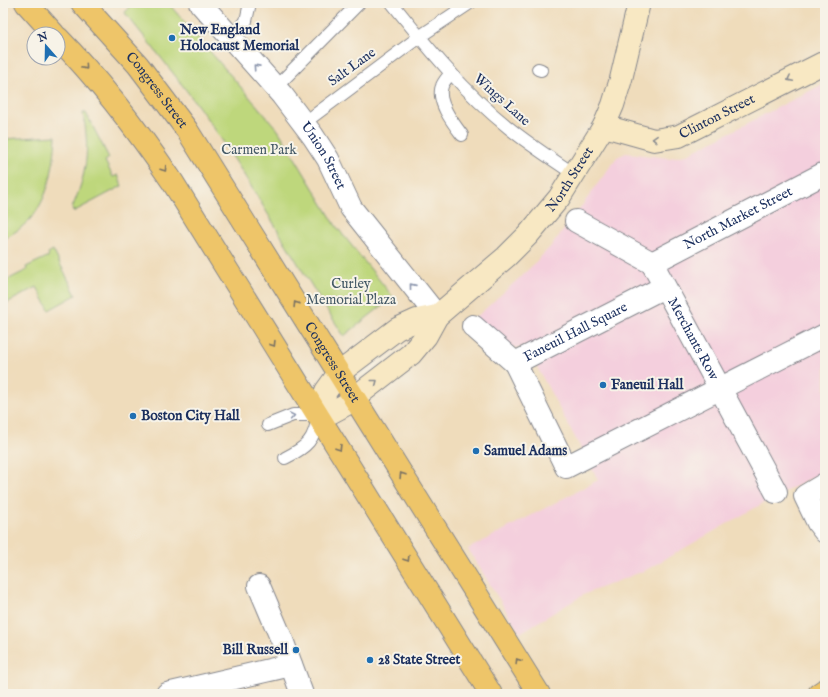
<svg xmlns="http://www.w3.org/2000/svg" width="828" height="697" font-family="'IM FELL English',serif">
  <style>
    .built { fill: #f4cfdd }
    .green { fill: #bed77c; stroke: #6c836d }
    .lines { fill: none; stroke-linecap: round; stroke-linejoin: round }
    .lane-casing { stroke: #85868c; stroke-width: 14 }
    .street-casing { stroke: #85868c; stroke-width: 24 }
    .secondary-casing { stroke: #85868c; stroke-width: 24 }
    .primary-casing { stroke: #85868c; stroke-width: 24 }
    .lane { stroke: #fff; stroke-width: 12 }
    .street { stroke: #fff; stroke-width: 22 }
    .secondary { stroke: #f8e8c3; stroke-width: 22 }
    .primary { stroke: #eec569; stroke-width: 22 }
    .oneway { stroke: #7a7263 }
    .oneway2 { stroke: #8d97ae }
    .oneway3 { stroke: #8a8c90 }
    .poi-dot { fill: #1f6fb2; stroke: #f7f3e8; stroke-width: 1.5 }
    .labels { text-anchor: middle; dominant-baseline: central; stroke-width: 4; stroke-linejoin: round; paint-order: stroke }
    .poi-label { font-size: 14px; font-weight: bold; fill: #1b2f5e; stroke: #f7f3e8; text-anchor: start }
    .street-label { font-size: 14px; fill: #1b2f5e; stroke: #f7f3e8 }
    .park-label { font-size: 14px; fill: #445966; stroke: #f7f3e8 }
  </style>
  <rect width="100%" height="100%" fill="#f7f3e8"/>
  <filter id="ink" filterUnits="userSpaceOnUse"><feTurbulence type="fractalNoise" baseFrequency=".025" numOctaves="2"/><feDisplacementMap in="SourceGraphic" scale="8" xChannelSelector="R" yChannelSelector="G"/><feConvolveMatrix kernelMatrix="1 2 1 2 8 2 1 2 1" color-interpolation-filters="sRGB"/></filter>
  <filter id="wash" filterUnits="userSpaceOnUse"><feTurbulence type="fractalNoise" baseFrequency=".012" numOctaves="4" result="noise"/><feDisplacementMap in="SourceGraphic" scale="16" xChannelSelector="R" yChannelSelector="G"/><feGaussianBlur stdDeviation="0.9" result="paint"/><feColorMatrix in="noise" values="0 0 0 0 0 0 0 0 0 0 0 0 0 0 0 0 0 1.4 0 .05"/><feComposite in="paint" operator="in"/></filter>
  <g filter="url(#wash)">
    <rect width="100%" height="100%" fill="#efdcbb"/>
    <path class="built" d="M 825,83 L 825,471 L 767,501 L 646,570 L 585,594 L 520,633 L 468,549 L 598,480 L 525,345 L 519,348 L 506,346 L 474,319 L 526,272 L 551,246 L 573,218 L 617,157 L 626,153 L 669,158 L 686,155 Z"/>
    <g class="green">
      <path d="M 131,3 L 168,3 L 278,130 L 336,226 L 393,297 L 344,336 C 302,273 265,207 224,143 C 194,98 159,55 125,13 Z"/>
      <path d="M 83,113 L 86,113 L 109,158 L 105,161 L 113,177 L 118,175 L 122,186 L 73,212 L 72,208 C 87,173 90,151 83,113 Z"/>
      <path d="M 56,136 C 54,166 49,204 24,225 C 18,231 10,235 3,239 L 3,139 Z"/>
      <path d="M 53,250 L 76,295 L 49,310 L 37,287 L 3,305 L 3,282 L 27,270 L 26,267 L 49,256 L 48,253 Z"/>
    </g>
  </g>
  <g filter="url(#ink)">
    <g class="lines">
      <g class="lane-casing">
        <g id="lane">
          <path d="M 392,3 C 428,48 464,92 509,128 C 530,145 552,159 574,174"/>
          <path d="M 231,39 L 246,21 L 250,3"/>
          <path d="M 538,69 L 541,70"/>
          <path d="M 451,73 C 448,77 443,82 442,86 C 436,101 453,123 462,135"/>
          <path d="M 275,88 L 359,3"/>
          <path d="M 304,123 L 419,37 L 470,3"/>
          <path d="M 268,425 L 293,415 L 318,415 C 315,440 307,447 285,458"/>
        </g>
      </g>
      <g class="street-casing">
        <g id="street">
          <path id="s1" d="M 200,3 L 282,95 L 313,136 L 328,159 L 351,208 L 437,316"/>
          <path id="s2" d="M 576,221 L 652,263 L 776,492"/>
          <path id="s3" d="M 652,263 L 825,173"/>
          <path d="M 473,326 L 515,363 L 566,467 L 825,335"/>
          <path id="s4" d="M 515,363 L 664,287"/>
          <path d="M 825,484 L 805,496 L 818,523 L 825,532"/>
          <path d="M 259,586 L 282,640 L 302,694"/>
          <path d="M 167,694 L 291,665"/>
        </g>
      </g>
      <g class="secondary-casing">
        <g id="secondary">
          <path id="s5" d="M 604,126 L 654,140 L 679,136 L 825,62"/>
          <path id="s6" d="M 437,316 L 417,320 L 397,329 L 339,373 L 326,391 L 318,415 L 332,412 L 345,405 L 411,354 L 426,336 L 437,316 L 506,257 L 528,235 L 559,198 L 604,126 L 613,105 L 621,79 L 639,3"/>
        </g>
      </g>
      <g class="primary-casing">
        <g id="primary">
          <path d="M 26,3 L 54,34"/>
          <path id="s7" d="M 82,3 L 138,65 L 187,130 L 539,694"/>
          <path d="M 58,38 C 101,82 138,131 172,181 L 491,694"/>
          <path d="M 819,694 L 825,690"/>
        </g>
      </g>
      <use href="#lane" class="lane"/>
      <use href="#street" class="street"/>
      <use href="#secondary" class="secondary"/>
      <use href="#primary" class="primary"/>
    </g>
    <defs><path id="oneway-chevron" d="M-2-3.5L2.5 0L-2 3.5" fill="none" stroke-width="1.6" stroke-linecap="round" stroke-linejoin="round"/></defs>
    <g class="oneway">
      <use href="#oneway-chevron" transform="translate(85 67) rotate(49)"/>
      <use href="#oneway-chevron" transform="translate(164 169) rotate(56)"/>
      <use href="#oneway-chevron" transform="translate(296 304) rotate(-122)"/>
      <use href="#oneway-chevron" transform="translate(273 344) rotate(58)"/>
      <use href="#oneway-chevron" transform="translate(339 448) rotate(58)"/>
      <use href="#oneway-chevron" transform="translate(402 475) rotate(-122)"/>
      <use href="#oneway-chevron" transform="translate(407 559) rotate(58)"/>
      <use href="#oneway-chevron" transform="translate(518 661) rotate(-122)"/>
    </g>
    <g class="oneway2">
      <use href="#oneway-chevron" transform="translate(256 67) rotate(-132)"/>
      <use href="#oneway-chevron" transform="translate(412 286) rotate(-129)"/>
      <use href="#oneway-chevron" transform="translate(292 416) rotate(-10)"/>
    </g>
    <g class="oneway3">
      <use href="#oneway-chevron" transform="translate(790 79) rotate(153)"/>
      <use href="#oneway-chevron" transform="translate(655 139) rotate(-177)"/>
      <use href="#oneway-chevron" transform="translate(375 382) rotate(-38)"/>
    </g>
  </g>
  <g class="poi-dot">
    <circle cx="172" cy="38" r="4"/>
    <circle cx="603" cy="385" r="4"/>
    <circle cx="133" cy="416" r="4"/>
    <circle cx="476" cy="451" r="4"/>
    <circle cx="296" cy="650" r="4"/>
    <circle cx="370" cy="660" r="4"/>
  </g>
  <g class="labels">
    <g class="poi-label">
      <text x="180" y="30">New England<tspan x="180" dy="16">Holocaust Memorial</tspan></text>
      <text x="611" y="385">Faneuil Hall</text>
      <text x="141" y="416">Boston City Hall</text>
      <text x="484" y="451">Samuel Adams</text>
      <text x="288" y="650" text-anchor="end">Bill Russell</text>
      <text x="378" y="660">28 State Street</text>
    </g>
    <g class="street-label">
      <text transform="translate(352 67) rotate(-36)">Salt Lane</text>
      <text stroke="none"><textPath href="#s7" startOffset="115">Congress Street</textPath></text>
      <text transform="translate(502 100) rotate(42)">Wings Lane</text>
      <text stroke="none"><textPath href="#s5" startOffset="120">Clinton Street</textPath></text>
      <text stroke="none"><textPath href="#s1" startOffset="197">Union Street</textPath></text>
      <text stroke="none"><textPath href="#s6" startOffset="513">North Street</textPath></text>
      <text stroke="none"><textPath href="#s3" startOffset="97">North Market Street</textPath></text>
      <text stroke="none"><textPath href="#s4" startOffset="68">Faneuil Hall Square</textPath></text>
      <text stroke="none"><textPath href="#s2" startOffset="173">Merchants Row</textPath></text>
      <text stroke="none"><textPath href="#s7" startOffset="439">Congress Street</textPath></text>
    </g>
    <g class="park-label">
      <text x="259" y="150">Carmen Park</text>
      <text x="351" y="284">Curley<tspan x="351" dy="16">Memorial Plaza</tspan></text>
    </g>
  </g>
  <rect width="828" height="697" fill="none" stroke="#f7f3e8" stroke-width="16"/>
  <g transform="translate(46 46) rotate(340)"><circle r="19" fill="#f7f3e8" stroke="#9fa5b1"/>
  <path d="M0-3L7 15L0 10L-7 15Z" fill="#1f6fb2"/>
  <text y="-6" font-size="11" font-weight="bold" text-anchor="middle" fill="#1b2f5e">N</text>
  </g>
</svg>
